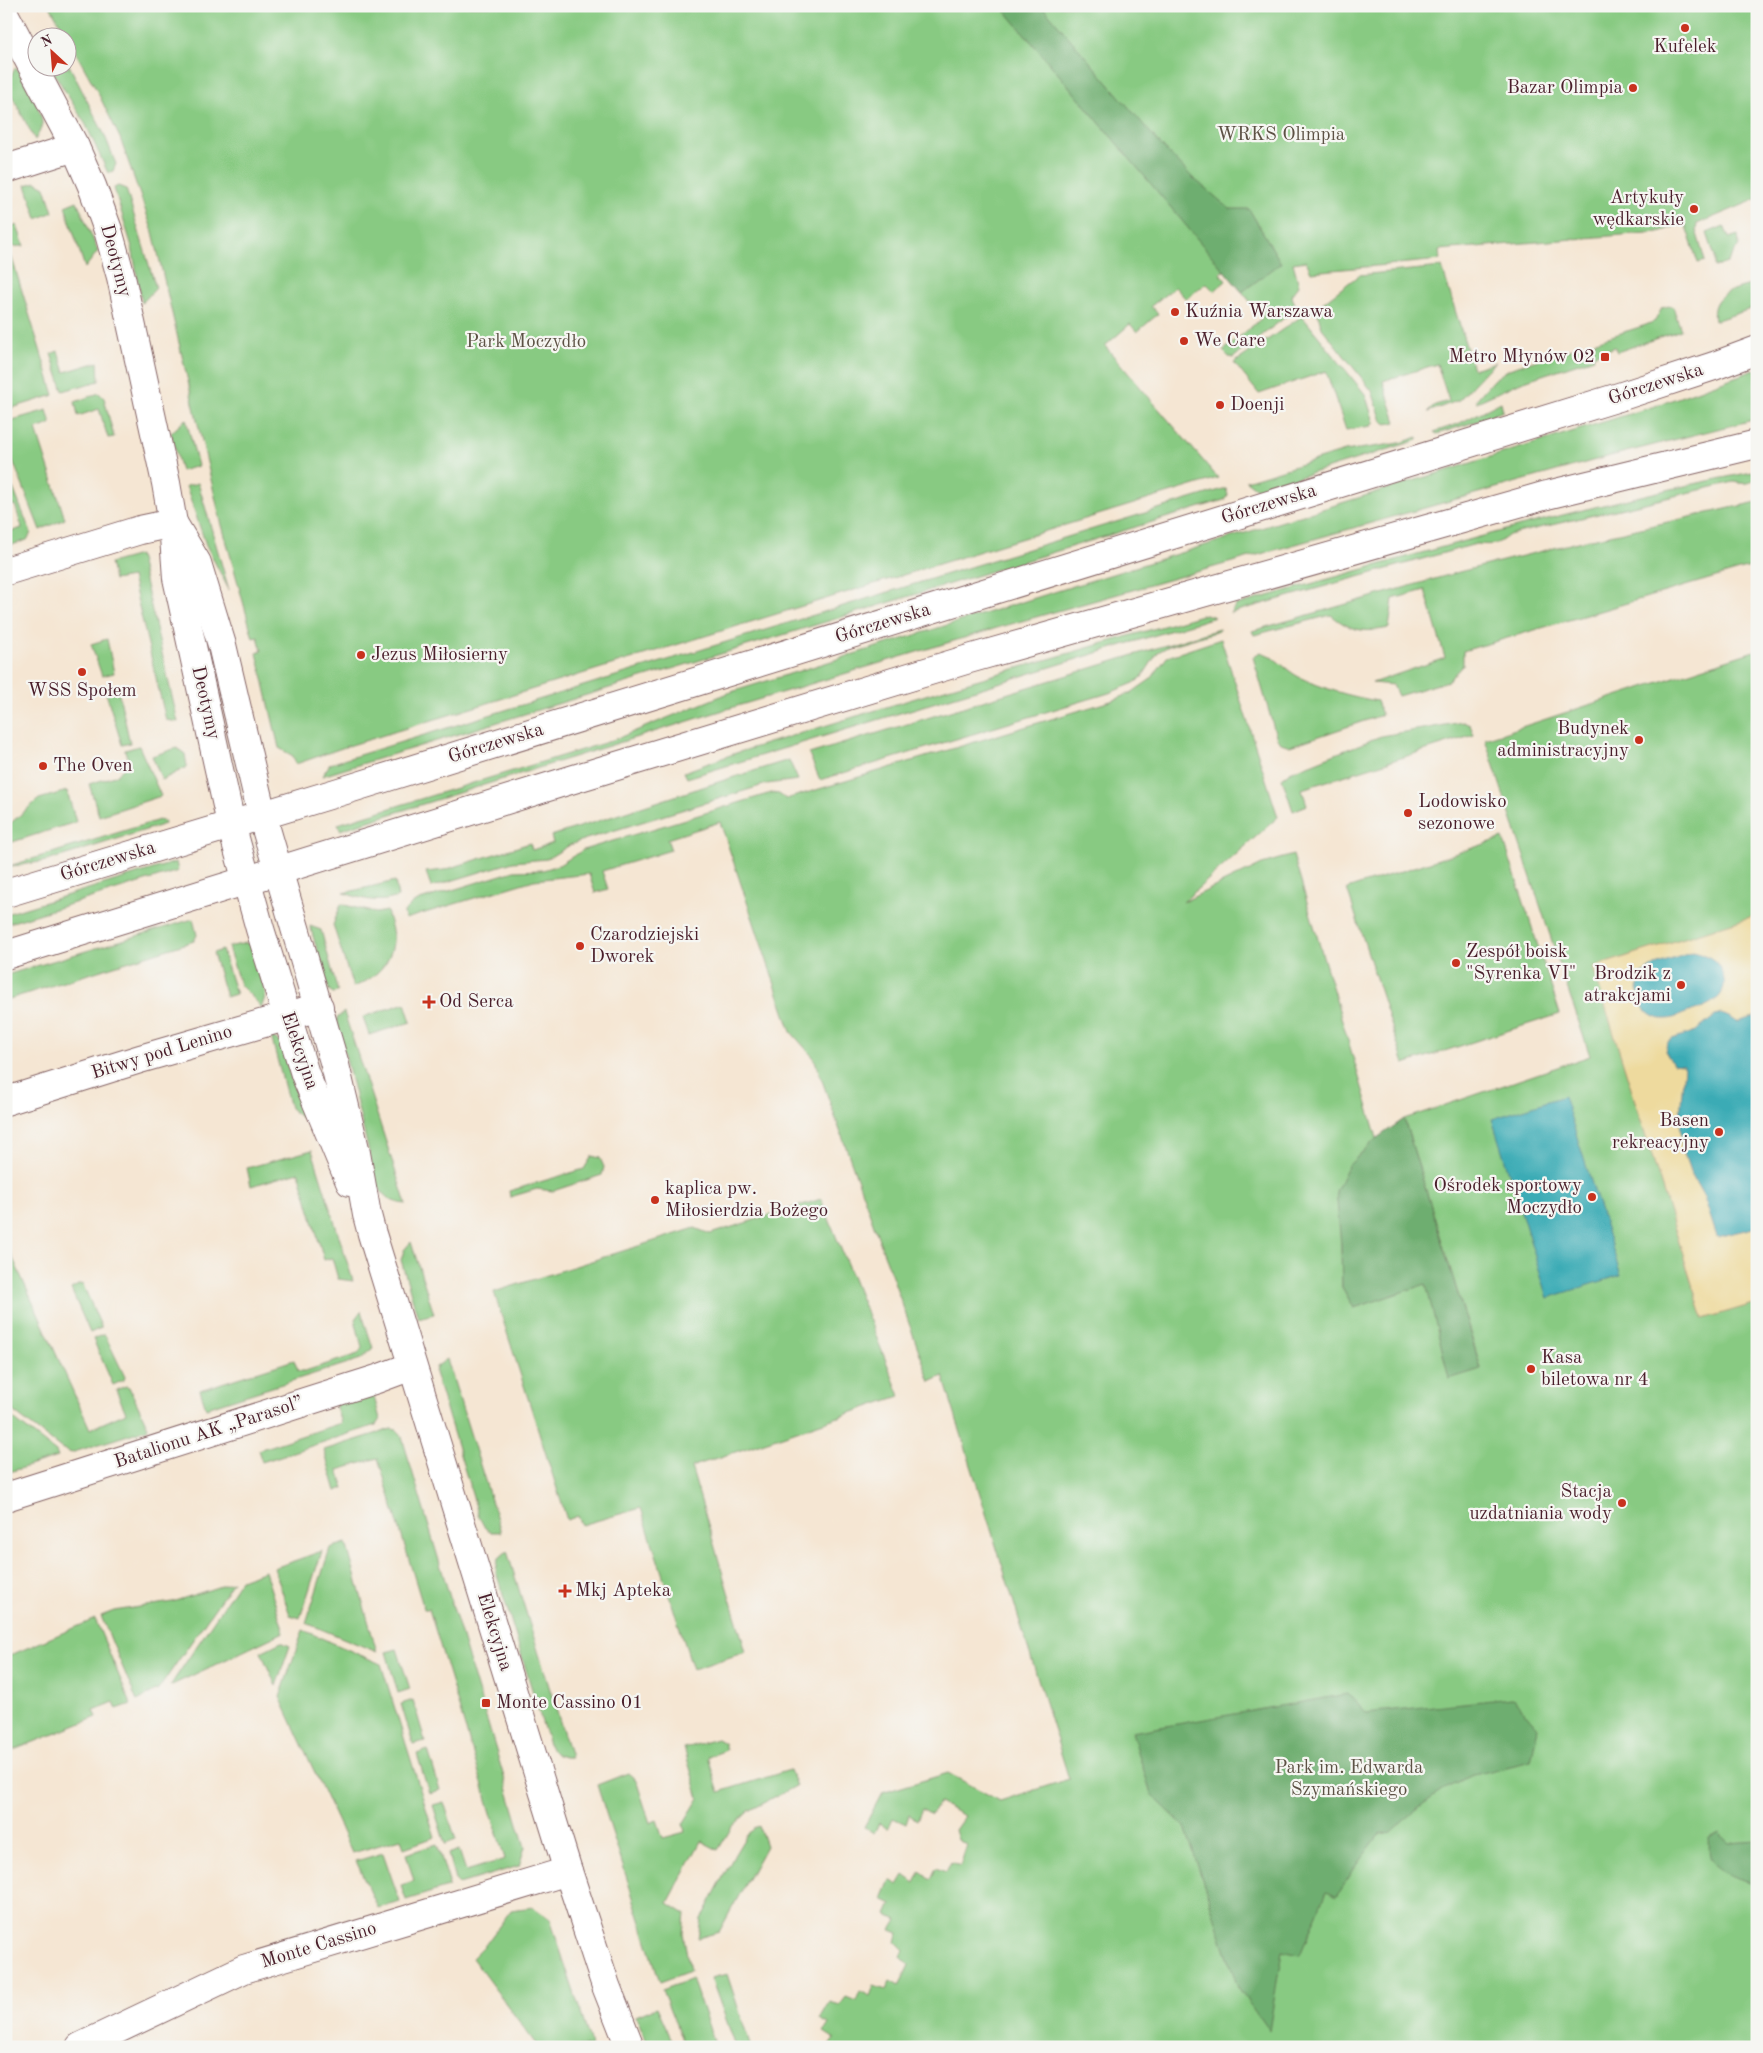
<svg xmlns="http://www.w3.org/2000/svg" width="1763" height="2053" font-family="'Old Standard TT',serif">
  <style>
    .green { fill: #88ca82; stroke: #697456 }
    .forest { fill: #6eae70; stroke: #5c664e }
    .sand { fill: #eeda9e; stroke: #9c7c64 }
    .water { fill: #3aabb5; stroke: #426570 }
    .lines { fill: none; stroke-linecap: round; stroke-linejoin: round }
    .street-casing { stroke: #866566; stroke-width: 30 }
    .secondary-casing { stroke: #866566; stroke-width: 30 }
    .street { stroke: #fff; stroke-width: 28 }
    .secondary { stroke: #fff; stroke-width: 28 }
    .poi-dot { fill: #c8321e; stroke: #f6f6f2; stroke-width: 2 }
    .labels { text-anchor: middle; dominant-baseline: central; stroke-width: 4.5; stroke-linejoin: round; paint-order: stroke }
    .poi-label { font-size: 19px; fill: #4a1f2b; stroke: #f6f6f2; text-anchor: start }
    .park-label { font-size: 19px; fill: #5d5245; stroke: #f6f6f2 }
    .street-label { font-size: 19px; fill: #4a1f2b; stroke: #f6f6f2 }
  </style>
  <rect width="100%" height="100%" fill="#f6f6f2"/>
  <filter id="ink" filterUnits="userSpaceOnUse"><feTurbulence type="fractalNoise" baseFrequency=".02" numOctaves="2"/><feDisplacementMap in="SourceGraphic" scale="10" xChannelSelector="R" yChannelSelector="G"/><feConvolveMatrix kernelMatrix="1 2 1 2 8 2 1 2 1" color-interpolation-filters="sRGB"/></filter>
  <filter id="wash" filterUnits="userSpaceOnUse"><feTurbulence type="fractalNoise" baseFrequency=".0096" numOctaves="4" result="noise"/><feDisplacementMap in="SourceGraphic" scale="20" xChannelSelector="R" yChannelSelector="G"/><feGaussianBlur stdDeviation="1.12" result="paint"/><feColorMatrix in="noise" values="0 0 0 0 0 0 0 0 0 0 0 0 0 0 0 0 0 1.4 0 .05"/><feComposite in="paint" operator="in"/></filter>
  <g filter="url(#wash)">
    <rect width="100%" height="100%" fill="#f5e6d3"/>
    <g class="green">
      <path d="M 50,6 L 1757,6 L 1757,199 L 1697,224 L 1696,230 L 1705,261 L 1698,263 L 1685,223 L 1659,232 L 1439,250 L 1440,260 L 1311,272 L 1306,261 L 1293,263 L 1299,285 L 1291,295 L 1297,308 L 1233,358 L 1229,357 L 1223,351 L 1263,317 L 1224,270 L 1220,273 L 1226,281 L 1214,291 L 1206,283 L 1186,299 L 1175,287 L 1151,306 L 1158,314 L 1137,332 L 1130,324 L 1105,346 L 1218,478 L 345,747 L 296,764 L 293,756 L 279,748 L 257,653 L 262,651 L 258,637 L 253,638 L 220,518 L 153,232 L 120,138 L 97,91 Z"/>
      <path d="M 68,63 L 105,136 L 116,164 L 113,171 L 108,173 L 86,125 L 51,68 L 68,68 Z"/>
      <path d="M 16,67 C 24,81 41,107 42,122 C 42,129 38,134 35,140 L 6,84 Z"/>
      <path d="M 36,182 L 45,187 L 53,212 L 37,219 L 26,185 Z"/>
      <path d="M 118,186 L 126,189 L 156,288 L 142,303 L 132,247 L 114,188 Z"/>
      <path d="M 77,201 L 98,251 L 85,268 L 65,206 Z"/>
      <path d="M 17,225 L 24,246 L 6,247 L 6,229 Z"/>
      <path d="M 1724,226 L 1729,238 L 1738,235 L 1739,245 L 1727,263 L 1715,267 L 1715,257 L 1707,233 Z"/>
      <path d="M 11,255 L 54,395 L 6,410 L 6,256 Z"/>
      <path d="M 1442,267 L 1473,369 L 1496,362 L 1487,370 L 1459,400 L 1428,412 L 1435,405 L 1449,401 L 1437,364 L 1383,381 L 1396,422 L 1387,424 L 1382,421 L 1372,391 L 1322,328 L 1316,308 L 1359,275 Z"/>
      <path d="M 1757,283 L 1757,307 L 1714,321 C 1709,292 1735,290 1757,283 Z"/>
      <path d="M 1669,306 L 1673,307 L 1681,330 L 1617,352 L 1615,347 L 1593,355 L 1594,358 L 1521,382 L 1477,402 L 1475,401 L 1493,380 L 1509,369 L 1646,325 L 1655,321 L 1662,308 Z"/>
      <path d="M 1302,316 L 1365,394 L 1374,422 L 1371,426 L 1346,430 L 1326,371 L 1259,394 L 1234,363 Z"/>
      <path d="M 58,351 L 65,372 L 98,362 L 99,381 L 63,391 L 51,354 Z"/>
      <path d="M 1757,369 L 1757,419 L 1610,456 L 997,628 L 724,710 L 340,830 L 338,824 L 611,741 L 728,693 L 1655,406 Z"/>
      <path d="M 99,393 L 104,398 L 114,437 L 108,438 L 99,409 L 78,416 L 75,402 Z"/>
      <path d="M 1501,402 L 1503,411 L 1481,420 L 1437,434 L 1434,432 L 1458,424 Z"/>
      <path d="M 47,410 L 51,424 L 36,429 L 65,519 L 40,530 L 6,443 L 6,431 L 9,421 Z"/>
      <path d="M 186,419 L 198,466 L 181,471 L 171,433 Z"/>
      <path d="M 1418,437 L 1418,440 L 1258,490 L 1246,481 L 1345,451 L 1400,443 Z"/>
      <path d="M 1757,471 L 1757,479 C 1749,484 1743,484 1734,482 L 1509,535 C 1496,546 1492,545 1476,544 L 1230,613 L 1236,605 C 1408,557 1581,505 1757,471 Z"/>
      <path d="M 198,483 L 202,496 L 229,590 L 206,545 L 186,486 Z"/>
      <path d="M 6,487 L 13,488 L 31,533 L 27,540 L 6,547 L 6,533 L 22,528 L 15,505 L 6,507 Z"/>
      <path d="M 1223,489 L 1226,489 L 1228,495 L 1224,500 L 322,776 L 330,764 Z"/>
      <path d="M 1757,502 L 1757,565 L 1463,651 L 1463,665 L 1448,681 L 1398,696 L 1393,685 L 1372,683 L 1445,658 L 1425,590 L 1393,599 L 1389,628 C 1363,633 1351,631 1331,615 L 1254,635 L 1252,631 L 1459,572 L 1574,543 Z"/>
      <path d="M 139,555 L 178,722 L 166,720 L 132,577 L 114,580 L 110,563 Z"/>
      <path d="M 1205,614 L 1215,617 L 687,778 L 684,772 L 736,753 L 955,686 Z"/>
      <path d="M 1219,629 L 1219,631 L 1169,646 L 1158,652 L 1142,677 L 1134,683 L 1109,693 L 820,780 L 809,754 Z"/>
      <path d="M 107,639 L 114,673 L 102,676 L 91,644 Z"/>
      <path d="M 1221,639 L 1278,817 L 1183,902 L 1262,864 L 1293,855 L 1377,1138 L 1348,1166 L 1341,1245 L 1342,1287 L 1354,1308 L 1426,1283 L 1481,1368 L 1404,1119 L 1590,1056 L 1485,739 L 1757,650 L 1757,2047 L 829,2047 L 835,2039 L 824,2032 L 829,2024 L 820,2019 L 830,2002 L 840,2005 L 846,1997 L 856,2001 L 860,1991 L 870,1996 L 874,1986 L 886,1990 L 890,1981 L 899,1986 L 909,1965 L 901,1957 L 904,1950 L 896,1942 L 899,1933 L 891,1930 L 897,1920 L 887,1915 L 892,1904 L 882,1899 L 890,1880 L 898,1885 L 904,1875 L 915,1883 L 920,1872 L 931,1879 L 936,1868 L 946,1872 L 951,1862 L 960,1866 L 967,1845 L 958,1840 L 955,1830 L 965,1816 L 939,1803 L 931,1815 L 922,1809 L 917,1820 L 909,1815 L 906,1824 L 893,1818 L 888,1829 L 879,1823 L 874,1833 L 864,1827 L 882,1793 L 948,1773 L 1000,1801 L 1069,1779 L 943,1376 L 930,1382 L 814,1058 L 791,1032 L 720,822 L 667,839 L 671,850 L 602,871 L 608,889 L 595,893 L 589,874 L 534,880 L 405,919 L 404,912 L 412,904 L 420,900 L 514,871 L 543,870 L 559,865 L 583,850 L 771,793 L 779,794 L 786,799 L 1114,700 L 1131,693 L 1151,679 L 1167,657 Z"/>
      <path d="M 1260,652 C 1275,655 1285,670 1299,677 C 1324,689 1349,696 1377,701 L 1382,715 L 1290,746 L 1281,743 L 1277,739 L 1253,657 Z"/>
      <path d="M 118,690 L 130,743 L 122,745 L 106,693 Z"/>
      <path d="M 1463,722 L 1470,725 L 1474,735 L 1302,789 L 1307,805 L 1293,811 L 1282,778 L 1290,772 L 1381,736 Z"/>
      <path d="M 139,746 L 161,796 L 99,816 L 89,784 L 115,776 L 129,764 L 125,750 Z"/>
      <path d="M 177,748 L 185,754 L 187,767 L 162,780 L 152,756 Z"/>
      <path d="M 789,760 L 798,780 L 767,784 L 586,839 L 570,845 L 547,859 L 513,862 L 431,887 L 426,872 L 444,870 L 530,843 L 532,850 L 553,843 L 551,836 C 631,811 709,784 789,760 Z"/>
      <path d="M 67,791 L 76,822 L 6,844 L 6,827 L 39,799 Z"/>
      <path d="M 159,820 L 165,822 L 165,824 L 47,861 L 6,867 Z"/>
      <path d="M 1503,838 L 1560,1014 L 1404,1064 L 1347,889 Z"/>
      <path d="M 176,862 L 178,871 L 6,924 L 6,914 Z"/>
      <path d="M 395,881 L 398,897 C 378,904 363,899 344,893 Z"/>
      <path d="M 341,904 L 376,913 L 387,911 C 389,920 394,933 393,942 C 391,964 372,981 353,987 L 333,925 Z"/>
      <path d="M 193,919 L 197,935 L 194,941 L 6,1000 L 6,975 Z"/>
      <path d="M 310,926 L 321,930 L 338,992 L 333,993 L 329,990 Z"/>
      <path d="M 246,943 L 251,944 L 266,994 L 261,1009 L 258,1003 L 240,985 L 228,947 Z"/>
      <path d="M 222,950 L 236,994 L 226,997 L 213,953 Z"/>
      <path d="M 405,1003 L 411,1022 L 369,1035 L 363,1017 Z"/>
      <path d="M 344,1012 L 406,1204 C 392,1203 384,1197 377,1185 L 337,1022 L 337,1018 Z"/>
      <path d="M 271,1036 L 280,1042 L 283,1049 L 293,1085 L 306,1116 L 301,1118 L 290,1108 Z"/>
      <path d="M 312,1150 L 353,1281 L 338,1279 L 332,1258 L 324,1260 L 299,1172 L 251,1186 L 247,1168 Z"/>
      <path d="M 592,1156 L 600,1158 L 604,1167 L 602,1175 L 553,1191 L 537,1189 L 510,1197 L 509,1191 L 584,1169 Z"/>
      <path d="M 821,1199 L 900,1396 L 691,1467 L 746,1652 L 693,1669 L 641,1508 L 582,1525 L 578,1516 L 567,1520 L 494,1292 L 695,1228 L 710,1234 Z"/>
      <path d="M 411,1242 L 434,1314 L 418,1318 L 401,1260 L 404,1250 Z"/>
      <path d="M 6,1243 L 90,1429 L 126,1413 L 116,1390 L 126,1386 L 129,1387 L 148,1427 L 147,1429 L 71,1453 L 61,1448 L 6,1406 Z"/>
      <path d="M 80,1284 L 83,1285 L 101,1326 L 101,1328 L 90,1333 L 71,1289 Z"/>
      <path d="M 361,1311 L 373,1348 L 361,1359 L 206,1408 L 200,1390 L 294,1360 L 298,1371 L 305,1371 L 358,1354 L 362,1348 L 355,1319 Z"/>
      <path d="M 103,1335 L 105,1335 L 125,1377 L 124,1380 L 113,1385 L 93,1339 Z"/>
      <path d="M 447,1359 L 501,1532 L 491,1532 L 485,1528 L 479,1517 L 435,1373 L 436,1367 Z"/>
      <path d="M 373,1393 L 380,1419 L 376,1425 L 262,1462 L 258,1450 L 341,1423 L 335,1404 Z"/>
      <path d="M 6,1413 L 56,1452 L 58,1457 L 6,1473 Z"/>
      <path d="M 391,1429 L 397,1430 L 401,1434 L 525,1847 L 519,1866 L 459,1884 L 455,1880 L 448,1854 L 459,1850 L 466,1871 L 505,1859 L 429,1609 L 424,1609 L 378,1458 L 338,1470 L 344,1488 L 336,1491 L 324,1450 Z"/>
      <path d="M 346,1543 L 377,1652 L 306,1623 L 330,1548 Z"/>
      <path d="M 322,1551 L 300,1618 L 290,1615 L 274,1568 Z"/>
      <path d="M 507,1551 L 571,1757 C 561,1758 553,1754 549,1745 L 496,1572 L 498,1559 Z"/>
      <path d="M 265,1571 L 284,1632 L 170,1686 L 241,1580 Z"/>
      <path d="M 233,1582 L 158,1690 L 137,1701 L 101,1616 L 114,1611 L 172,1602 Z"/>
      <path d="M 95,1619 L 131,1704 L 117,1709 L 114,1702 L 94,1710 L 97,1717 L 6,1753 L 6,1657 Z"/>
      <path d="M 303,1630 L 381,1664 L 435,1837 L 404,1848 L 401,1839 L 352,1853 L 280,1697 Z"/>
      <path d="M 281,1642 L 290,1646 L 276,1686 L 261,1652 Z"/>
      <path d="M 397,1649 L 410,1689 L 398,1693 L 386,1652 Z"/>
      <path d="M 413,1700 L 425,1741 L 413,1744 L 401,1704 Z"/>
      <path d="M 717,1739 L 724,1743 L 726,1750 L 708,1757 L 719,1792 L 790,1770 L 796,1786 L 749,1811 L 732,1827 L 718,1850 L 701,1841 L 668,1903 L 685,1914 L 683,1933 L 690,1971 L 660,1982 L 597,1785 L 628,1773 L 636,1780 L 650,1823 L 657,1820 L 663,1838 L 685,1832 L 683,1824 L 699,1798 L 684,1748 Z"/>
      <path d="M 428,1750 L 440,1790 L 429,1793 L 417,1754 Z"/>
      <path d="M 444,1802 L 456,1840 L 445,1844 L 433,1805 Z"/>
      <path d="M 759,1826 L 766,1846 L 719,1932 L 698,1938 L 701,1919 L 735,1854 L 747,1834 Z"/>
      <path d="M 437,1844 L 449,1882 L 448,1887 L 406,1900 L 401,1885 L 414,1881 L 406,1854 Z"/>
      <path d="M 383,1853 L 400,1902 L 378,1908 L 356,1861 Z"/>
      <path d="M 533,1907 L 550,1919 L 592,2047 L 538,2047 L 472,1958 L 486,1944 L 511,1910 Z"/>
      <path d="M 727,1974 L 751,2047 L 736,2047 L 711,1978 Z"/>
      <path d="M 692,1979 L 716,2047 L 685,2047 L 662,1990 Z"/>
      <path d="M 657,2007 L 675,2047 L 649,2047 L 636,2016 Z"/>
    </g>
    <g class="forest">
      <path d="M 1001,6 L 1042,6 L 1161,145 L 1192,177 L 1230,209 L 1249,209 L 1281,263 L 1242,292 Z"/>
      <path d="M 1404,1119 L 1481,1369 L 1449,1379 L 1426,1284 L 1354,1308 L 1342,1287 L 1341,1245 L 1336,1191 L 1348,1166 L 1377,1138 Z"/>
      <path d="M 1348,1694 L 1366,1713 L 1512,1698 L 1538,1728 L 1531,1761 L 1474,1775 L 1449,1786 L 1416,1809 L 1391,1833 L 1379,1835 L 1358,1863 L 1337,1896 L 1326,1892 L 1300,1955 L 1282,1951 L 1269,2031 L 1238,1988 L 1185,1827 L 1151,1794 L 1132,1732 Z"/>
      <path d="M 1718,1832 L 1729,1842 L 1757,1840 L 1757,1883 C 1745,1881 1716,1873 1711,1861 C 1708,1855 1710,1844 1709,1837 Z"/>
    </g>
    <path class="sand" d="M 1757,915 L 1757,1303 L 1703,1319 L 1593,967 Z"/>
    <g class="water">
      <path d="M 1693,952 C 1707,955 1716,958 1722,972 C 1732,998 1708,1006 1689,1012 C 1682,1014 1674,1019 1667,1019 C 1643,1021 1633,994 1641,975 L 1655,965 Z"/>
      <path d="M 1721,1014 L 1730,1017 L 1737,1022 L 1757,1016 L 1757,1227 L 1717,1237 L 1704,1197 L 1691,1174 L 1682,1148 L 1680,1117 L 1684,1065 L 1673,1064 L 1665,1051 L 1667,1043 L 1672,1039 L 1696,1031 L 1715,1016 Z"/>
      <path d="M 1564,1096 L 1621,1275 L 1548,1298 L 1492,1119 Z"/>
    </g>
  </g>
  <g filter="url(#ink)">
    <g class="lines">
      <g class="street-casing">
        <g id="street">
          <path d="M 6,169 L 75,147"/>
          <path d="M 6,571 L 140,530 L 173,523"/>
          <path d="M 6,1101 L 140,1059 L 319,1007"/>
          <path d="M 6,1497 L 377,1379 L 412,1366"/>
          <path d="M 80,2047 L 244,1969 L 568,1871"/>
        </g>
      </g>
      <g class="secondary-casing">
        <g id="secondary">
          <path d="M 6,17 L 75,147 L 92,186 L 108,230 L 121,277 L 166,483 L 173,523 L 177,578 L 231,824 L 260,929 L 305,1074 L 350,1182"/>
          <path d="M 173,523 L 197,563 L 222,645 L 262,815 L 335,1065 L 356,1153 L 367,1215 L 372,1234 L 568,1871 L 606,1986 L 630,2047"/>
          <path d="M 6,893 L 339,792 L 1619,397 L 1714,366 L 1757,350"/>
          <path d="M 6,955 L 564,782 L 969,659 L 1547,495 L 1757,444"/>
        </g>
      </g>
      <use href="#street" class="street"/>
      <use href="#secondary" class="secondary"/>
    </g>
  </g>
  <g class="poi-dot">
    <circle cx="1685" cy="28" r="5"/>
    <circle cx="1633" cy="88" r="5"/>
    <circle cx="1694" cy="209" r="5"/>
    <circle cx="1175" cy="312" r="5"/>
    <circle cx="1184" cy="341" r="5"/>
    <rect x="1600" y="352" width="10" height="10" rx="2.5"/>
    <circle cx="1220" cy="405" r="5"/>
    <circle cx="361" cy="655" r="5"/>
    <circle cx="82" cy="672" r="5"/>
    <circle cx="1639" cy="740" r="5"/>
    <circle cx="43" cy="766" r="5"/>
    <circle cx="1408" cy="813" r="5"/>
    <circle cx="580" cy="946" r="5"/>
    <circle cx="1456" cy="963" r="5"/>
    <circle cx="1681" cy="985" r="5"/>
    <path d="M426.5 994.5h5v5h5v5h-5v5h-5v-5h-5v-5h5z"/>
    <circle cx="1719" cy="1132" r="5"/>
    <circle cx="1592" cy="1197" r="5"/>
    <circle cx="655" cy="1200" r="5"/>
    <circle cx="1531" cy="1369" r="5"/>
    <circle cx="1622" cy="1503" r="5"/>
    <path d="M562.5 1583.5h5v5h5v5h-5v5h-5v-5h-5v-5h5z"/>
    <rect x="481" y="1698" width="10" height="10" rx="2.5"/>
  </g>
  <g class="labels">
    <g class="poi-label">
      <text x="1685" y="47" text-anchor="middle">Kufelek</text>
      <text x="1623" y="88" text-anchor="end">Bazar Olimpia</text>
      <text x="1684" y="198" text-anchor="end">Artykuły<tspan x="1684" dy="22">wędkarskie</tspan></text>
      <text x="1185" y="312">Kuźnia Warszawa</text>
      <text x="1194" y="341">We Care</text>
      <text x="1595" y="357" text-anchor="end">Metro Młynów 02</text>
      <text x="1230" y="405">Doenji</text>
      <text x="371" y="655">Jezus Miłosierny</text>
      <text x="82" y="691" text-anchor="middle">WSS Społem</text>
      <text x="1629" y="729" text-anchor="end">Budynek<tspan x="1629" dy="22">administracyjny</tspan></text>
      <text x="53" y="766">The Oven</text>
      <text x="1418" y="802">Lodowisko<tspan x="1418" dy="22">sezonowe</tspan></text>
      <text x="590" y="935">Czarodziejski<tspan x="590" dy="22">Dworek</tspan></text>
      <text x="1466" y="952">Zespół boisk<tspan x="1466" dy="22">"Syrenka VI"</tspan></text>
      <text x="1671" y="974" text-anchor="end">Brodzik z<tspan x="1671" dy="22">atrakcjami</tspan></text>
      <text x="439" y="1002">Od Serca</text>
      <text x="1709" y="1121" text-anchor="end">Basen<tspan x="1709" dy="22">rekreacyjny</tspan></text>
      <text x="1582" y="1186" text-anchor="end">Ośrodek sportowy<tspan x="1582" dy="22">Moczydło</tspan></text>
      <text x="665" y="1189">kaplica pw.<tspan x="665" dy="22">Miłosierdzia Bożego</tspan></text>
      <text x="1541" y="1358">Kasa<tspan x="1541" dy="22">biletowa nr 4</tspan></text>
      <text x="1612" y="1492" text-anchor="end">Stacja<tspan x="1612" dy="22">uzdatniania wody</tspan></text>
      <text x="575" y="1591">Mkj Apteka</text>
      <text x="496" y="1703">Monte Cassino 01</text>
    </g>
    <g class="park-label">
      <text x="1281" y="135">WRKS Olimpia</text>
      <text x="526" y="342">Park Moczydło</text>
      <text x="1349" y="1768">Park im. Edwarda<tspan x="1349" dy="22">Szymańskiego</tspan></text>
    </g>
    <g class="street-label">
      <text transform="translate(115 261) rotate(75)">Deotymy</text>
      <text transform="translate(1656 385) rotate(-18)">Górczewska</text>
      <text transform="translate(1269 505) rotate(-17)">Górczewska</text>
      <text transform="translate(883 624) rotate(-17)">Górczewska</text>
      <text transform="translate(205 703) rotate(77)">Deotymy</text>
      <text transform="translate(496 744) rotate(-17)">Górczewska</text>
      <text transform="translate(108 862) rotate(-17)">Górczewska</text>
      <text transform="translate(299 1051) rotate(71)">Elekcyjna</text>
      <text transform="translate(162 1053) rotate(-17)">Bitwy pod Lenino</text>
      <text transform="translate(209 1433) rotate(-18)">Batalionu AK „Parasol”</text>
      <text transform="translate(494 1632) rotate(73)">Elekcyjna</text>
      <text transform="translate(319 1946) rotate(-17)">Monte Cassino</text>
    </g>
  </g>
  <rect width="1763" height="2053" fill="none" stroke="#f6f6f2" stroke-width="25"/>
  <g transform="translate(52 52) rotate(334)"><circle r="24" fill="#f6f6f2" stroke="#b1a0a2"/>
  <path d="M0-4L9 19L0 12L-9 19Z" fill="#c8321e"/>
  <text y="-8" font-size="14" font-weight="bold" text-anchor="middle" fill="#4a1f2b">N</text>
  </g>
</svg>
